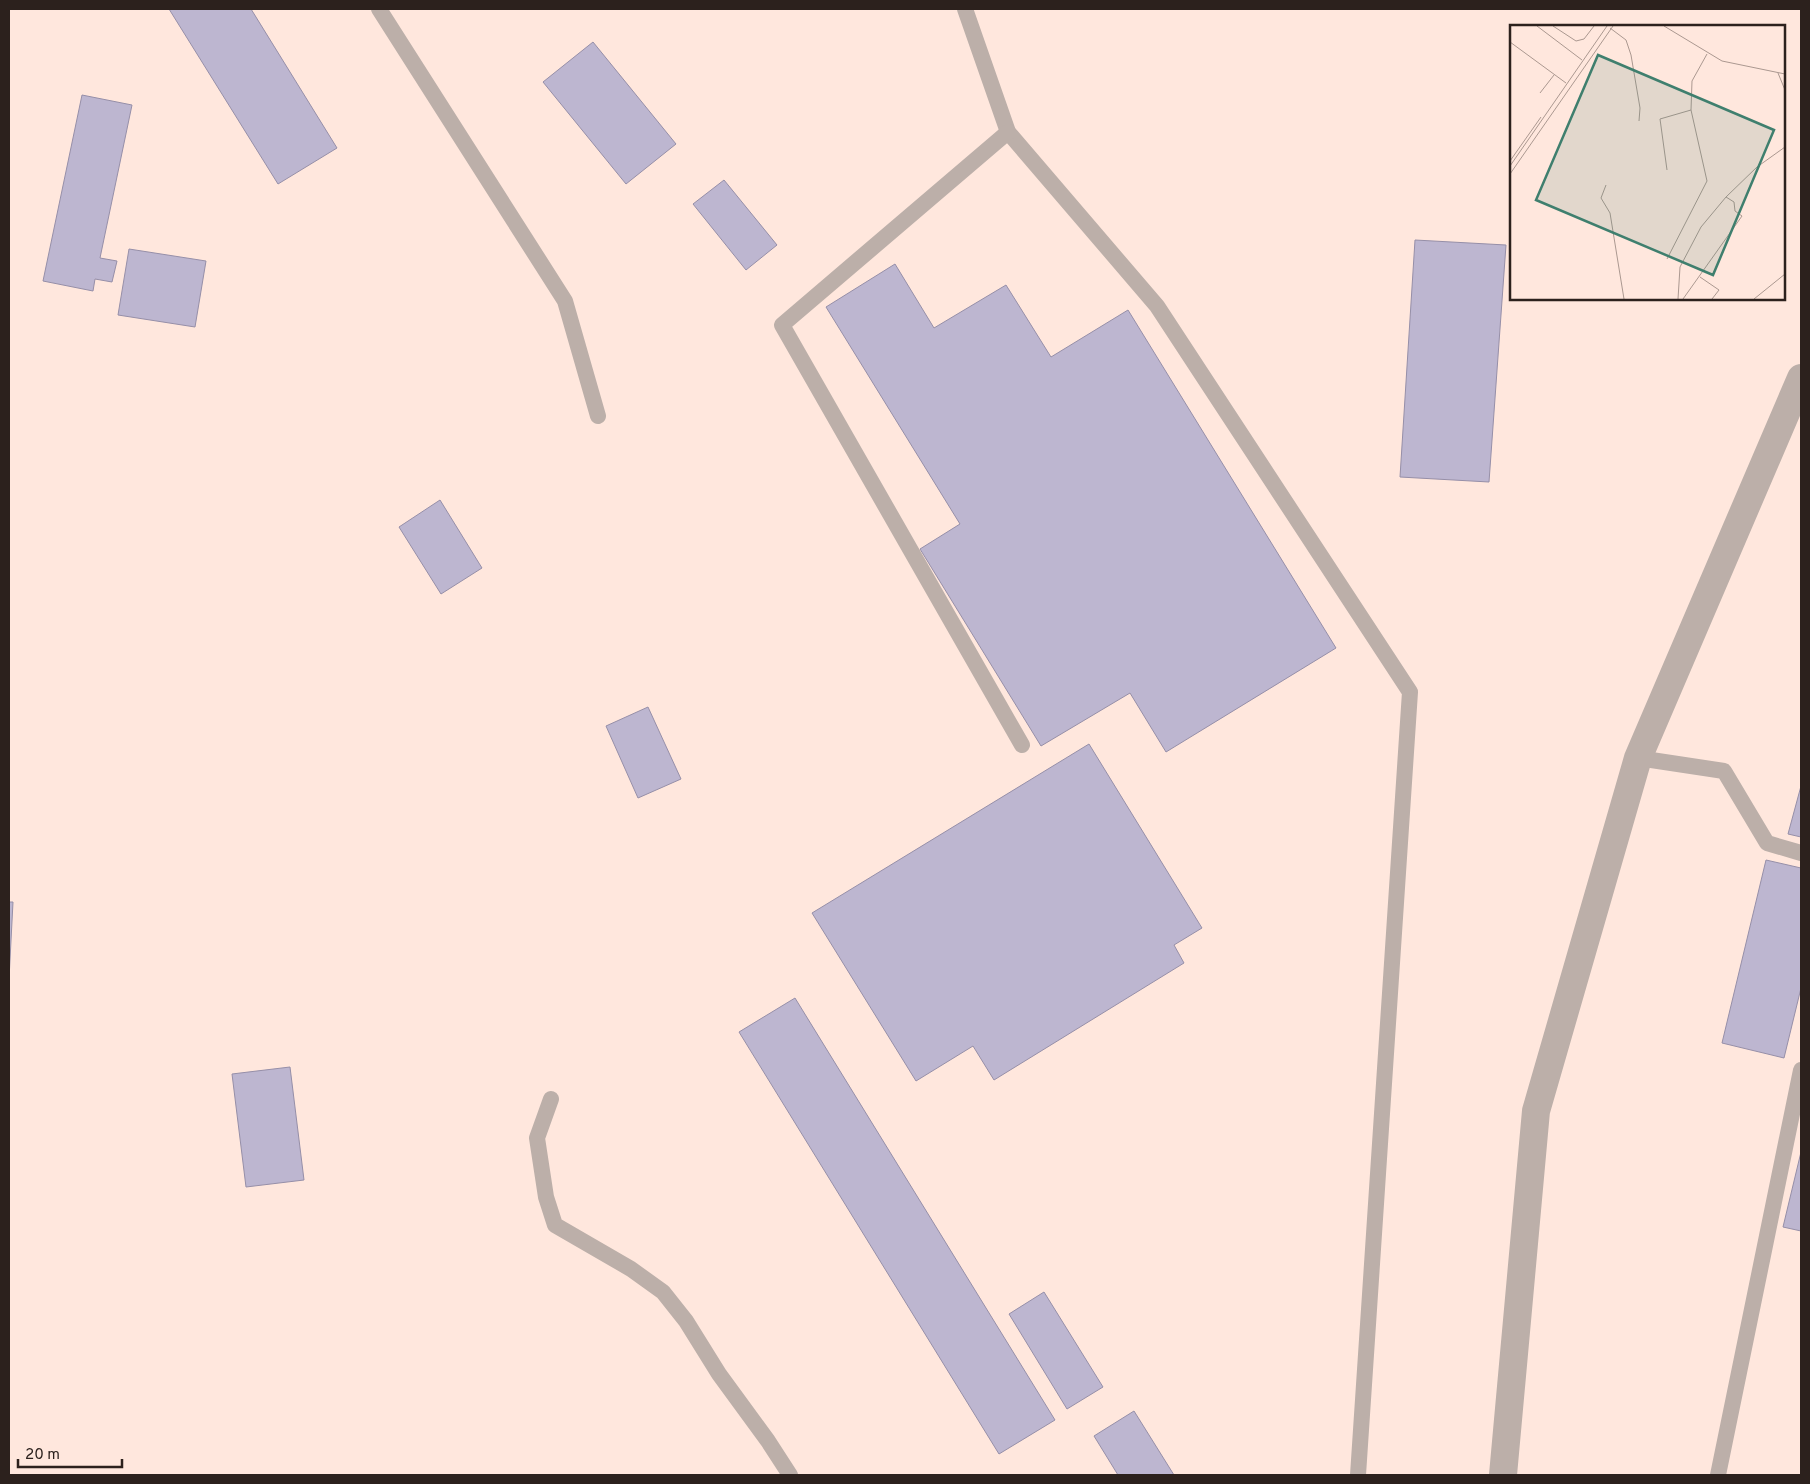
<svg xmlns="http://www.w3.org/2000/svg" width="1810" height="1484" font-family="Overpass,sans-serif">
  <style>
    .building { fill: #bdb6d0; stroke: #968fa8 }
    .lines { fill: none; stroke-linecap: round; stroke-linejoin: round }
    .service { stroke: #bcafa9; stroke-width: 16 }
    .minor { stroke: #bcafa9; stroke-width: 28 }
    .inset-road { fill: none; stroke: #ab9890; stroke-width: 1 }
    .view { fill: #3f7f6e; fill-opacity: 0.15; stroke: #3f7f6e; stroke-width: 2.5 }
    .inset-edge { fill: none; stroke: #2c211d; stroke-width: 2.5 }
  </style>
  <rect width="100%" height="100%" fill="#ffe7dd"/>
  <g class="building">
    <path d="M 169,9 L 251,9 L 337,148 L 278,184 Z"/>
    <path d="M 593,42 L 676,144 L 626,184 L 543,82 Z"/>
    <path d="M 82,95 L 132,105 L 100,258 L 117,261 L 112,282 L 95,279 L 93,291 L 43,281 Z"/>
    <path d="M 724,180 L 777,245 L 746,270 L 693,204 Z"/>
    <path d="M 1415,240 L 1506,245 L 1489,482 L 1400,477 Z"/>
    <path d="M 129,249 L 206,261 L 195,327 L 118,315 Z"/>
    <path d="M 895,264 L 934,328 L 1006,285 L 1051,357 L 1128,310 L 1336,648 L 1166,752 L 1130,693 L 1041,746 L 920,549 L 960,524 L 826,307 Z"/>
    <path d="M 440,500 L 482,568 L 441,594 L 399,527 Z"/>
    <path d="M 648,707 L 681,779 L 638,798 L 606,726 Z"/>
    <path d="M 1089,744 L 1202,928 L 1174,945 L 1184,963 L 994,1080 L 973,1046 L 916,1081 L 812,913 Z"/>
    <path d="M 1801,786 L 1801,837 L 1788,834 Z"/>
    <path d="M 1766,860 L 1801,868 L 1801,988 L 1784,1058 L 1722,1043 Z"/>
    <path d="M 9,902 L 13,902 L 9,979 Z"/>
    <path d="M 795,998 L 1055,1420 L 999,1454 L 739,1032 Z"/>
    <path d="M 290,1067 L 304,1180 L 246,1187 L 232,1074 Z"/>
    <path d="M 1801,1152 L 1801,1231 L 1783,1227 Z"/>
    <path d="M 1044,1292 L 1103,1387 L 1067,1409 L 1009,1314 Z"/>
    <path d="M 1134,1411 L 1174,1475 L 1118,1475 L 1094,1436 Z"/>
  </g>
  <g class="lines">
    <g class="service">
      <path d="M 379,9 L 565,301 L 598,416"/>
      <path d="M 965,9 L 1008,132 L 1157,306 L 1410,692 L 1358,1475"/>
      <path d="M 1008,132 L 782,325 L 1022,745"/>
      <path d="M 1638,758 L 1724,771 L 1767,843 L 1801,853"/>
      <path d="M 551,1099 L 537,1138 L 546,1197 L 555,1225 L 631,1269 L 663,1292 L 686,1321 L 719,1374 L 768,1441 L 790,1475"/>
      <path d="M 1718,1475 L 1801,1070"/>
    </g>
    <path class="minor" d="M 1503,1475 L 1536,1111 L 1638,758 L 1801,378"/>
  </g>
  <g transform="translate(1510 25)">
    <rect width="275" height="275" fill="#ffe7dd"/>
    <path class="inset-road" d="M 27,1 L 72,35M 43,1 L 66,16 L 74,14 L 84,1M 154,1 L 212,36 L 275,49M 100,3 L 116,15 L 121,30 L 130,83 L 129,96M 0,17 L 56,58M 268,48 L 275,65M 30,68 L 44,50M 0,136 L 31,92M 0,141 L 97,1M 157,145 L 150,94 L 181,85M 0,149 L 103,1M 96,160 L 91,173 L 100,188 L 114,274M 157,234 L 197,156 L 181,85 L 182,56 L 197,29M 190,252 L 209,265 L 202,274M 168,274 L 170,242 L 191,202 L 216,172 L 247,142 L 275,122M 173,274 L 232,191 L 225,186 L 224,177 L 216,172M 244,274 L 275,249"/>
    <path class="view" d="M 88,30 L 264,105 L 203,250 L 26,175 Z"/>
    <rect width="275" height="275" class="inset-edge"/>
  </g>
  <rect width="1810" height="1484" fill="none" stroke="#2c211d" stroke-width="20"/>
  <path d="M18 1459v8h104v-8" fill="none" stroke="#2c211d" stroke-width="2.5"/>
  <text x="25" y="1459" font-size="15" fill="#2c211d" stroke="#ffe7dd" stroke-width="4" paint-order="stroke">20 m</text>
</svg>
